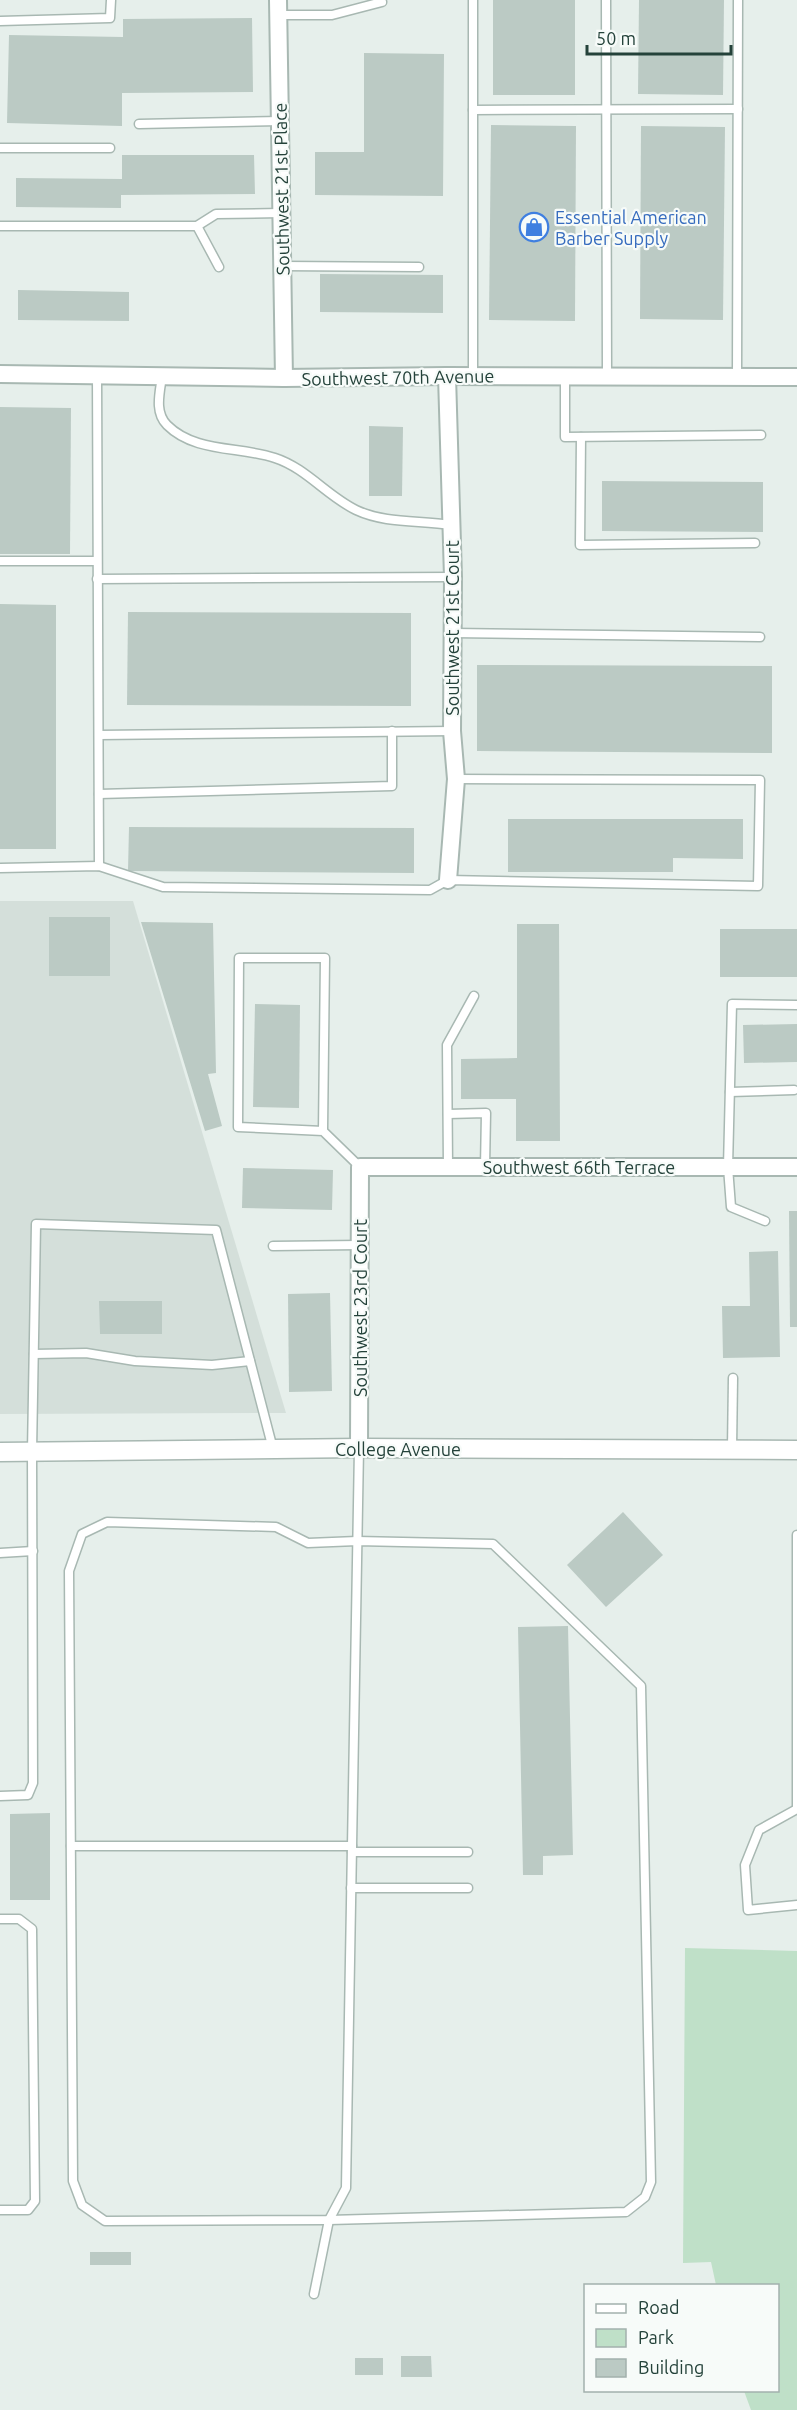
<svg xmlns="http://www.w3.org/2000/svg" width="797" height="2410" font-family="Ubuntu,sans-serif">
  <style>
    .built { fill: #d4dfda }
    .green { fill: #bfe0c8 }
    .building { fill: #bbcac4 }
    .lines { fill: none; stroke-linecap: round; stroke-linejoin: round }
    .service-casing { stroke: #a8b8b2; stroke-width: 11 }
    .minor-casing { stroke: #a8b8b2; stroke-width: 20 }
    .tertiary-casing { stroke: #a8b8b2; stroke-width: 21 }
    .service { stroke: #fff; stroke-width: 8 }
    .minor { stroke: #fff; stroke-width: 16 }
    .tertiary { stroke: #fff; stroke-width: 18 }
    .labels { text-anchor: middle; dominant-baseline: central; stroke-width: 4.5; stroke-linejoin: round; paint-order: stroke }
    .street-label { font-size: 18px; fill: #24423a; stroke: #f7fbf9 }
    .shop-label { font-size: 18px; fill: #366cbe; stroke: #f7fbf9; text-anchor: start }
  </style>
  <rect width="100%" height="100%" fill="#e6efeb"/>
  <path class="built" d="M 0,901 L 133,901 L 286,1413 L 0,1414 Z"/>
  <path class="green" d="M 685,1948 L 797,1951 L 797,2410 L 751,2410 L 744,2391 L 778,2390 L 778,2286 L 716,2285 L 711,2262 L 683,2263 Z"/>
  <g class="building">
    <rect x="493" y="0" width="82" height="95"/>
    <path d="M 639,0 L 724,0 L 723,95 L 638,94 Z"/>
    <path d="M 252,18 L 253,92 L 122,93 L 122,126 L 7,123 L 9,35 L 123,37 L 123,19 Z"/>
    <path d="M 364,53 L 444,54 L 443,196 L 315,195 L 315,152 L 364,152 Z"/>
    <path d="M 491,125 L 576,126 L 575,321 L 489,320 Z"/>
    <path d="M 641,126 L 725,127 L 723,320 L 640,319 Z"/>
    <path d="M 122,155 L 254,155 L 255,194 L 121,195 L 121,208 L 16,207 L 16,178 L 122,179 Z"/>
    <path d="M 320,274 L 443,275 L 443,313 L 320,312 Z"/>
    <path d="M 18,290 L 129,292 L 129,321 L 18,320 Z"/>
    <path d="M 0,407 L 71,408 L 70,554 L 0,554 Z"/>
    <path d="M 369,426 L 403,427 L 402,496 L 369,496 Z"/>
    <path d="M 602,481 L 763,482 L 763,532 L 602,531 Z"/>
    <path d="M 0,604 L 56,605 L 56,849 L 0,849 Z"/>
    <path d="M 128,612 L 411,613 L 411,706 L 127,705 Z"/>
    <path d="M 477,665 L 772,666 L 772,753 L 477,751 Z"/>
    <path d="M 508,819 L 743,819 L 743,859 L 673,858 L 673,872 L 508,872 Z"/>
    <path d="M 129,827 L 414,828 L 414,873 L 128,871 Z"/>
    <rect x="49" y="917" width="61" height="59"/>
    <path d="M 141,922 L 213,923 L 216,1073 L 208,1074 L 222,1126 L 205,1131 Z"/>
    <path d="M 517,924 L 559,924 L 560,1141 L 516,1141 L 516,1099 L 461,1099 L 461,1059 L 517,1058 Z"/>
    <rect x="720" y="929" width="77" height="48"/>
    <path d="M 255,1004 L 300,1005 L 299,1108 L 253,1107 Z"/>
    <path d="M 797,1024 L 797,1062 L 744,1063 L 743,1025 Z"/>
    <path d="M 243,1168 L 333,1170 L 332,1210 L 242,1208 Z"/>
    <path d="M 789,1211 L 797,1211 L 797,1327 L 790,1327 Z"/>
    <path d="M 778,1251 L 780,1357 L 723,1358 L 722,1306 L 750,1306 L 749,1252 Z"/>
    <path d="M 330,1293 L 332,1391 L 289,1392 L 288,1294 Z"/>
    <path d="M 99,1301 L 162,1301 L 162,1334 L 100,1334 Z"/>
    <path d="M 623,1512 L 663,1555 L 606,1607 L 567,1565 Z"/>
    <path d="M 568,1626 L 573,1855 L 543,1856 L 543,1875 L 523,1875 L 518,1627 Z"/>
    <path d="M 50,1813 L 50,1900 L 10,1900 L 10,1814 Z"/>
    <rect x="90" y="2252" width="41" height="13"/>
    <path d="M 401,2356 L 431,2356 L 432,2377 L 401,2377 Z"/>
    <rect x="355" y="2358" width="28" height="17"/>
  </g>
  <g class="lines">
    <g class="service-casing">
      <g id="service">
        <path d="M 606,0 L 607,377"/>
        <path d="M 278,15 L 332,15 L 382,2"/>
        <path d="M 0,21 L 110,18 L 111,0"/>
        <path d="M 473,110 L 738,109"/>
        <path d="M 139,124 L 280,121"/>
        <path d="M 0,148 L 110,148"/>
        <path d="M 0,226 L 197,226 L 216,214 L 281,213"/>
        <path d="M 197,226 L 219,267"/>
        <path d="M 282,266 L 419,267"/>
        <path d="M 97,375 L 99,866"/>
        <path d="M 162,376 C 160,392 154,412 167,425 C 195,453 239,446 275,458 C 306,468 327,496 356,510 C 386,524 419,520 451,525"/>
        <path d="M 473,376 L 473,0"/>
        <path d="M 565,376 L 565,437 L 761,435"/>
        <path d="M 737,377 L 738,0"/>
        <path d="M 581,437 L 580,545 L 755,543"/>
        <path d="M 0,561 L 97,561"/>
        <path d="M 97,579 L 453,577"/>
        <path d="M 453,633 L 760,637"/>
        <path d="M 99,735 L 452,731"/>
        <path d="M 99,794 L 392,786 L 392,731"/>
        <path d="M 0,868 L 99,866 L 163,887 L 430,890 L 448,880 L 758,886 L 760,780 L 456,779"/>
        <path d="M 730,1092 L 794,1090"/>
        <path d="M 448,1114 L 486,1113 L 485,1167"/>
        <path d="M 323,1131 L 325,958 L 239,958 L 238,1127 L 323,1131 L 360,1167"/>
        <path d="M 448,1167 L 447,1045 L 474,996"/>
        <path d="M 765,1221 L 731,1207 L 728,1167 L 732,1004 L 797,1005"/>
        <path d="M 273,1246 L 360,1245"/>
        <path d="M 34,1354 L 86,1353 L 135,1361 L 212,1365 L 250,1361"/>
        <path d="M 732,1449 L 733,1378"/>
        <path d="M 107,1522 L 276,1527 L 308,1543 L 357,1541 L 493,1544 L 641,1686 L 651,2182 L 645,2197 L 626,2212 L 329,2220 L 105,2221 L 82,2205 L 73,2181 L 69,1571 L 82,1534 Z"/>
        <path d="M 797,1535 L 797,1809"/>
        <path d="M 0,1553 L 33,1551"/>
        <path d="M 0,1796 L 28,1795 L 33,1783 L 32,1452 L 36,1224 L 216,1230 L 273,1449"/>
        <path d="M 797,1809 L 759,1830 L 745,1865 L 748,1910 L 797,1905"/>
        <path d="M 71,1846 L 352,1846"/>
        <path d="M 352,1852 L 468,1852"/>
        <path d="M 351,1888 L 468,1888"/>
        <path d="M 0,1919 L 19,1919 L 32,1929 L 35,2201 L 28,2210 L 0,2210"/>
        <path d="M 314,2294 L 329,2220 L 346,2188 L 359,1448"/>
      </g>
    </g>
    <g class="minor-casing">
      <g id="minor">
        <path d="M 278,0 L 284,378"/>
        <path d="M 0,374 L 284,378 L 447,376 L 797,377"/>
        <path d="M 447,376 L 453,577 L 452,731 L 456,779 L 448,880"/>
        <path d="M 359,1448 L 360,1167 L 797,1167"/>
      </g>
    </g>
    <g class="tertiary-casing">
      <path id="tertiary" d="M 0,1452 L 359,1448 L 797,1450"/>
    </g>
    <use href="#service" class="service"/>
    <use href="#minor" class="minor"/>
    <use href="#tertiary" class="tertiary"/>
  </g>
  <defs>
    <g id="shop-ring" transform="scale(1.5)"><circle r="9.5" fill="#f7fbf9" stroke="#3f7fe0" stroke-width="1.5"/><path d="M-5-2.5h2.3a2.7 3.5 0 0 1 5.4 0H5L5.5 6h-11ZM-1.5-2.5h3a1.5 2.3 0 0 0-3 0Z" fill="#3f7fe0"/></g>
  </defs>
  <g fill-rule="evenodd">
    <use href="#shop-ring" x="534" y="227"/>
  </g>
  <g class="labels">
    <g class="street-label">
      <text transform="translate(281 189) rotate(-91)">Southwest 21st Place</text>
      <text transform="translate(398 377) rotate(-1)">Southwest 70th Avenue</text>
      <text transform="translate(452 628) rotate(-90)">Southwest 21st Court</text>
      <text x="579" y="1167">Southwest 66th Terrace</text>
      <text transform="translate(360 1308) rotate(-90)">Southwest 23rd Court</text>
      <text x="398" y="1449">College Avenue</text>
    </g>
    <g class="shop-label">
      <text x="555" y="217">Essential American<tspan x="555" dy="21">Barber Supply</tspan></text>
    </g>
  </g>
  <rect x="584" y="2284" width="195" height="108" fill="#f7fbf9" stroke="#a3b1ad" stroke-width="1.5"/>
  <rect x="596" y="2304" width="30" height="9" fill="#ffffff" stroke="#a3b1ad" stroke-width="1.5"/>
  <text x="638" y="2314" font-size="18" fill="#24423a">Road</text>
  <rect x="596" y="2329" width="30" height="18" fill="#bfe0c8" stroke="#a3b1ad" stroke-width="1.5"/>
  <text x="638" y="2344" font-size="18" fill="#24423a">Park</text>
  <rect x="596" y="2359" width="30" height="18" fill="#bbcac4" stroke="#a3b1ad" stroke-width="1.5"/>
  <text x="638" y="2374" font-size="18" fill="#24423a">Building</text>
  <path d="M587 45v9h144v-9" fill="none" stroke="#24423a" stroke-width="3"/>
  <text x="596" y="45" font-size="18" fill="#24423a" stroke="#f7fbf9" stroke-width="4.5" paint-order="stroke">50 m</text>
</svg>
